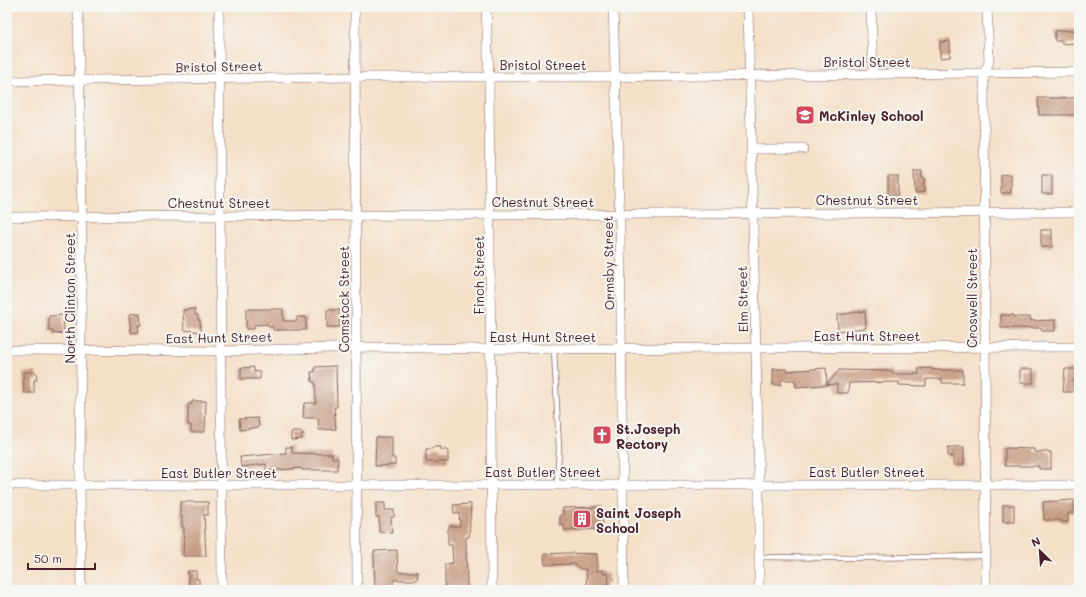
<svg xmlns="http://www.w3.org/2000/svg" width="1086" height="597" font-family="Mali,sans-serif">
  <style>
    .building { fill: url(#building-hatch) }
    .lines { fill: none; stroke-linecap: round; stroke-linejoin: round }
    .lane-casing { stroke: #866362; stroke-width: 6 }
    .street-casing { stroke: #866362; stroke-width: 10 }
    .lane { stroke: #fff; stroke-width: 4.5 }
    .street { stroke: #fff; stroke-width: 9 }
    .labels { text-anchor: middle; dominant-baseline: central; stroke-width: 4; stroke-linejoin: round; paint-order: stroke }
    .street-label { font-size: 13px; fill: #4a1f2b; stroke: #f6f6f2 }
    .poi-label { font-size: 13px; font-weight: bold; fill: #4a1f2b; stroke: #f6f6f2; text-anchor: start }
  </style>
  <defs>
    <pattern id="building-hatch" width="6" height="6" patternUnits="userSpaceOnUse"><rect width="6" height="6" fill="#cda389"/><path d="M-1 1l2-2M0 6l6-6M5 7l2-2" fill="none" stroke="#a88470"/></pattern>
  </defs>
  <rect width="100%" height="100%" fill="#f6f6f2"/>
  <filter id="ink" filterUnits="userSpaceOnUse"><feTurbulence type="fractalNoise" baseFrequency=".025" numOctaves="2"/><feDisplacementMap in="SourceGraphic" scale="8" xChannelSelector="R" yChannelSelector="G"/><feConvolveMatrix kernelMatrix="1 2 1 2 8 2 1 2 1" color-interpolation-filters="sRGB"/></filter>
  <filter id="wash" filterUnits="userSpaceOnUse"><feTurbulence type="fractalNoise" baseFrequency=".012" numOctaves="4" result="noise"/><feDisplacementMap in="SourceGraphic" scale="16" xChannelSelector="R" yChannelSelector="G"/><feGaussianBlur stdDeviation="0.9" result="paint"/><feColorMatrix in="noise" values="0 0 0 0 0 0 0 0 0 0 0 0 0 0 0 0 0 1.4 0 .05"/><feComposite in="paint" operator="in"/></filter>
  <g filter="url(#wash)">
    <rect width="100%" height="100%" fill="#f4e0c7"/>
    <g id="blocks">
      <g class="building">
        <path d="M 1079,30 L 1079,43 L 1062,44 L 1062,41 L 1055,41 L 1055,31 Z"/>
        <path d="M 950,41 L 950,57 L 940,58 L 940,42 Z"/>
        <path d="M 1038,98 L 1079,98 L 1079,115 L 1039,115 Z"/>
        <path d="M 914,171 L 922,171 L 922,178 L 924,178 L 924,192 L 915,193 Z"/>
        <path d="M 1011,174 L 1011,193 L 1001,193 L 1001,175 Z"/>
        <rect x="1042" y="175" width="10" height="19"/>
        <rect x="888" y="176" width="10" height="19"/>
        <rect x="1041" y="230" width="11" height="17"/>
        <path d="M 195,309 L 195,315 L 198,315 L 198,320 L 200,320 L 201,332 L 184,330 L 183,310 Z"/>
        <path d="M 246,309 L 283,309 L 283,321 L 297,321 L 297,317 L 306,317 L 306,330 L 273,330 L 273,327 L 268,327 L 268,324 L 254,325 L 254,329 L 246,329 Z"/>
        <rect x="327" y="310" width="12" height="17"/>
        <path d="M 865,311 L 866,328 L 838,331 L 837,315 Z"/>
        <path d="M 140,313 L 141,325 L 138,325 L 139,332 L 131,333 L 129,314 Z"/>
        <path d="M 63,315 L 64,333 L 53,334 L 53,331 L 49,331 L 49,316 Z"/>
        <path d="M 1001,315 L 1014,315 L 1014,317 L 1030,317 L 1031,321 L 1055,320 L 1055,331 L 1042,331 L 1042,328 L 1001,328 Z"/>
        <path d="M 336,366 L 337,407 L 334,407 L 336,429 L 319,430 L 318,418 L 303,418 L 304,403 L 316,403 L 315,382 L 312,382 L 311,372 L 315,372 L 315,367 Z"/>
        <path d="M 254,367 L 254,372 L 260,371 L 260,379 L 241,379 L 241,368 Z"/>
        <path d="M 826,368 L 827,384 L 839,370 L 893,371 L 893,374 L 919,374 L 918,369 L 932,368 L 932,370 L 963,370 L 963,383 L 942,383 L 942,379 L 926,379 L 926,386 L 899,385 L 899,382 L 849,383 L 848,393 L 837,393 L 837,384 L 796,387 L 795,380 L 781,380 L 781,385 L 773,385 L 773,369 L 787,369 L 787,371 Z"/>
        <rect x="1020" y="369" width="13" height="14"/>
        <path d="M 1065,369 L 1079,369 L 1079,380 L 1073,380 L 1073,392 L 1063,392 Z"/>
        <path d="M 23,372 L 36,372 L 37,380 L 34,380 L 34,393 L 24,393 Z"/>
        <path d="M 192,401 L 206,401 L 205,432 L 191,432 L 191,425 L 188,425 L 188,404 L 192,404 Z"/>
        <path d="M 258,418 L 259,427 L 240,430 L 239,419 Z"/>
        <path d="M 291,432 L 302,432 L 302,439 L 291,440 Z"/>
        <path d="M 376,437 L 392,437 L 392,458 L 395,458 L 395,465 L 375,466 Z"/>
        <path d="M 286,447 L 292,447 L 292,453 L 332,454 L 332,458 L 338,458 L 337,470 L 302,470 L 302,468 L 266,471 L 266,464 L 241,467 L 240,457 L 286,453 Z"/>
        <path d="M 433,447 L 441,447 L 441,450 L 448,450 L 448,462 L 426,462 L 426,449 L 432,449 Z"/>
        <path d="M 948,447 L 964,447 L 964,465 L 953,465 L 953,456 L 948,456 Z"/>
        <path d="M 1005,448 L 1034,449 L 1034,452 L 1051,452 L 1051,469 L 1039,469 L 1039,466 L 1005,466 Z"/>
        <path d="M 1074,500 L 1074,513 L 1068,513 L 1068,522 L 1061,522 L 1061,520 L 1044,520 L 1043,502 Z"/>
        <path d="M 180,502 L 208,502 L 208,515 L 204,515 L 206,556 L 183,556 L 184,527 L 182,527 L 182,516 L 180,516 Z"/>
        <path d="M 376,503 L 385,503 L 385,510 L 394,510 L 394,517 L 391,517 L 392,533 L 379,532 L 379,517 L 376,517 Z"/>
        <path d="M 471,504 L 469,537 L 466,537 L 467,590 L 445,590 L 445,564 L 453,563 L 452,545 L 448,545 L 448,530 L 449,526 L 460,526 L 459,513 L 454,513 L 453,505 Z"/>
        <rect x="1003" y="505" width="11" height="17"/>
        <path d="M 601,507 L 603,524 L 601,524 L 602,529 L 564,530 L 564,525 L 560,525 L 560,515 L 563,515 L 563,508 Z"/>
        <path d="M 397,550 L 398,572 L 418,572 L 417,580 L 393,580 L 394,590 L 375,590 L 374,551 Z"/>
        <path d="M 567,553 L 597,554 L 597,571 L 603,570 L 603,573 L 608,574 L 609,584 L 605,584 L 605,590 L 587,590 L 586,569 L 581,569 L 574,564 L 545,565 L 544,554 Z"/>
        <path d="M 188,571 L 196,571 L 196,579 L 199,579 L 199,590 L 189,590 Z"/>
      </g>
    </g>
  </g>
  <g filter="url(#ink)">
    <use href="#blocks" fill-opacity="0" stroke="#866362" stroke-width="1"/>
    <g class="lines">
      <g class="lane-casing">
        <g id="lane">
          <path d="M 554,349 L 559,448 L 557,485"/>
          <path d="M 759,557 L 856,558 L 986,556"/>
        </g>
      </g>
      <g class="street-casing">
        <g id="street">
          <path d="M 78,7 L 82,216 L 80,474 L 81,590"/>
          <path d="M 219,7 L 222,590"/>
          <path d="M 355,7 L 357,590"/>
          <path d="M 486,7 L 489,77 L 492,590"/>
          <path d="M 613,7 L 620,227 L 624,590"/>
          <path d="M 748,7 L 759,484 L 759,590"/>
          <path d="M 871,7 L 873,74"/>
          <path d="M 7,81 L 355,77 L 615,77 L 1079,72"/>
          <path d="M 751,149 L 803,149"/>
          <path d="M 7,217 L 1079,212"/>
          <path d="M 7,350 L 221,351 L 369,347 L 478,349 L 1079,347"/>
          <path d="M 7,485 L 1079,485"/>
          <path d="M 986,590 L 984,74 L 989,62 L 987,7"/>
        </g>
      </g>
      <use href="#lane" class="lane"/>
      <use href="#street" class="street"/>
    </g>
  </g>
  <defs>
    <g id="school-square" transform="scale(1)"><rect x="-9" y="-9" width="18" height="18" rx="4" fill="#d1495b" stroke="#f6f6f2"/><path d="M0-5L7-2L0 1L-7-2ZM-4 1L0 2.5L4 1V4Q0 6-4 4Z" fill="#fff"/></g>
    <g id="church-square" transform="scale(1)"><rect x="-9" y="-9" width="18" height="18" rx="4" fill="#d1495b" stroke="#f6f6f2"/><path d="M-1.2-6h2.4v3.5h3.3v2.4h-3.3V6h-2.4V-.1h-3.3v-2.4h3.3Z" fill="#fff"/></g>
    <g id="building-square" transform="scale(1)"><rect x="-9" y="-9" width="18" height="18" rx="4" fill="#d1495b" stroke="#f6f6f2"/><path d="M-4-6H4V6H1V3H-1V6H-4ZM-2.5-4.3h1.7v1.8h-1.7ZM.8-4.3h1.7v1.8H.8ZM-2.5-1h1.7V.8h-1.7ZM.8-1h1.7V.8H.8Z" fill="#fff"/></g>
  </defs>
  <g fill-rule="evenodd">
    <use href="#school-square" x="805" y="115"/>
    <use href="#church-square" x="602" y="435"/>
    <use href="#building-square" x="582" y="519"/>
  </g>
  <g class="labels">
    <g class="street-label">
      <text x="867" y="61">Bristol Street</text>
      <text x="543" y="64">Bristol Street</text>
      <text transform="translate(219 66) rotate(-1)">Bristol Street</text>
      <text x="867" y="199">Chestnut Street</text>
      <text x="543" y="201">Chestnut Street</text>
      <text x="219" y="202">Chestnut Street</text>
      <text transform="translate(608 263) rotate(-91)">Ormsby Street</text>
      <text transform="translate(478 275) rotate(-90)">Finch Street</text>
      <text transform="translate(69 298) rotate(-90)">North Clinton Street</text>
      <text transform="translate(971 298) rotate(-90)">Croswell Street</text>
      <text transform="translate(343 299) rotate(-90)">Comstock Street</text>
      <text transform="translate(742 299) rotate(-91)">Elm Street</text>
      <text x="867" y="335">East Hunt Street</text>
      <text x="543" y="336">East Hunt Street</text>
      <text transform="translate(219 337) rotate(-1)">East Hunt Street</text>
      <text x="543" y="471">East Butler Street</text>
      <text x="867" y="471">East Butler Street</text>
      <text x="219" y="472">East Butler Street</text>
    </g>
    <g class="poi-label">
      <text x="819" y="115">McKinley School</text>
      <text x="616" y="428">St.Joseph<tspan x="616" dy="15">Rectory</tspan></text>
      <text x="596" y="512">Saint Joseph<tspan x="596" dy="15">School</tspan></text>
    </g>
  </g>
  <rect width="1086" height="597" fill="none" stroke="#f6f6f2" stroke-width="24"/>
  <g transform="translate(1040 551) rotate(335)" stroke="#f6f6f2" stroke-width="3" paint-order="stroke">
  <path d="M0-3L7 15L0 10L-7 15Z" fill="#4a1f2b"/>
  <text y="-6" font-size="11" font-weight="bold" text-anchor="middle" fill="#4a1f2b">N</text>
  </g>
  <path d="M28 563v6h67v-6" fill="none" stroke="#4a1f2b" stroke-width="2"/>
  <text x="34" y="563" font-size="12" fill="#4a1f2b" stroke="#f6f6f2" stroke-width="3" paint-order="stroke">50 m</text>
</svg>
